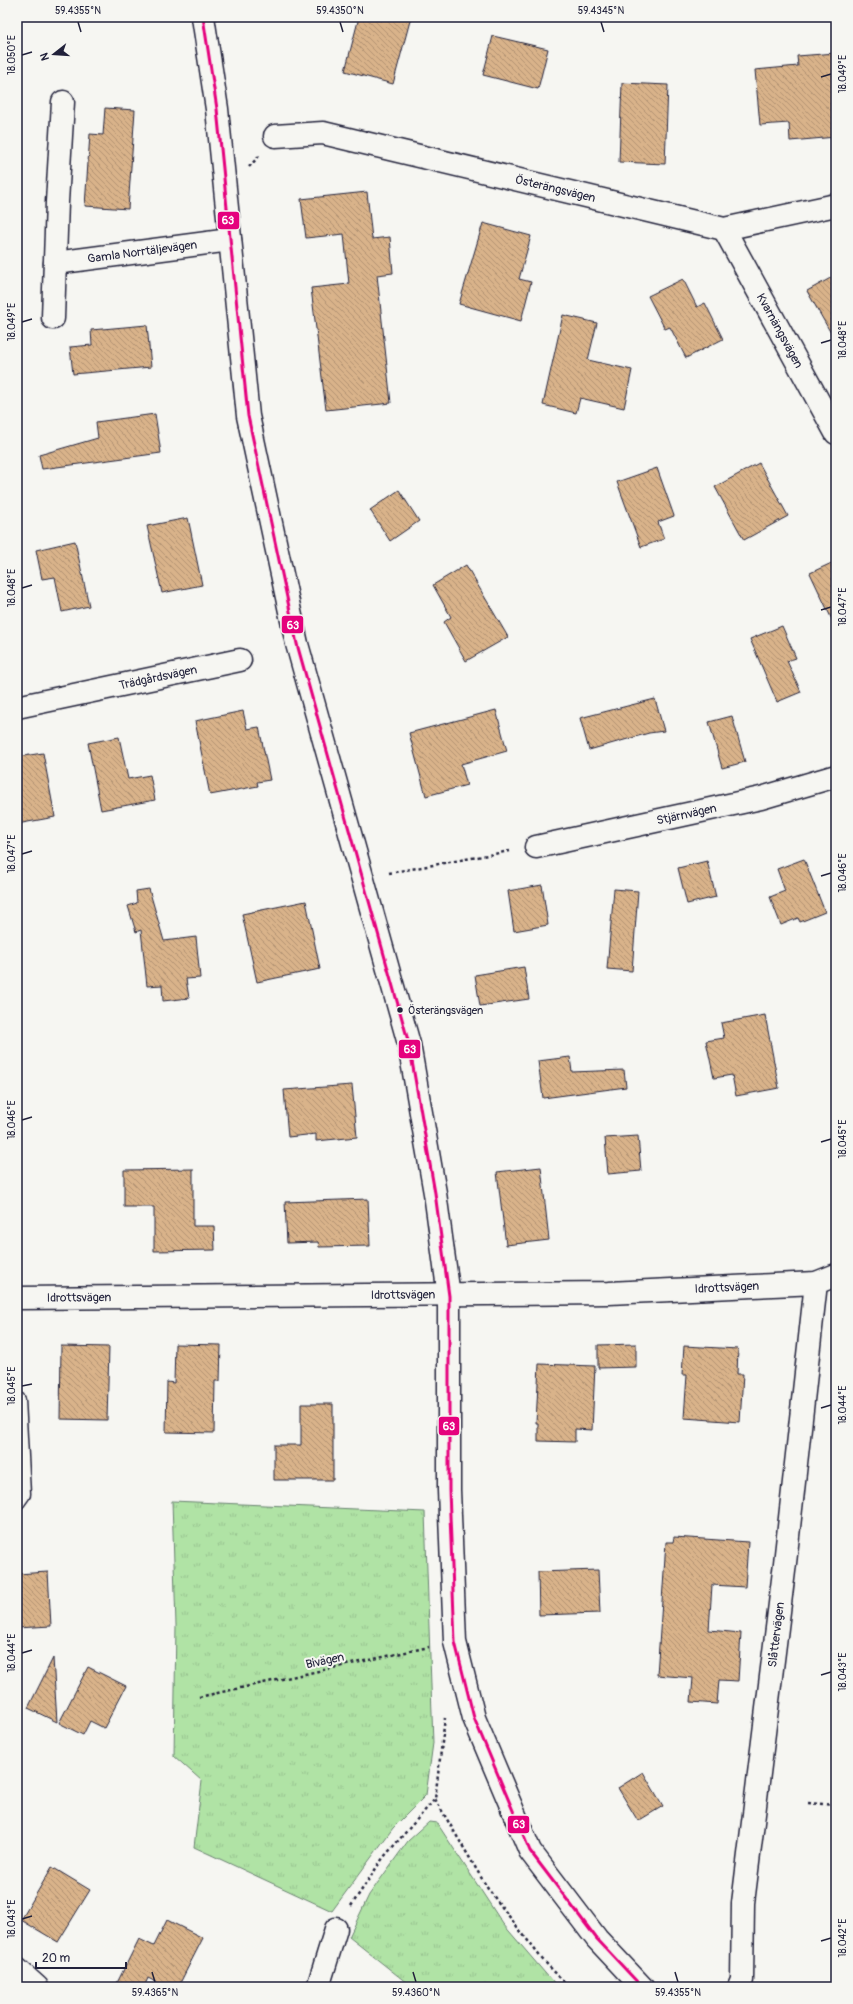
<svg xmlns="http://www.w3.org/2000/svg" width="853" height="2004" font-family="Pangolin,sans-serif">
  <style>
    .grass { fill: url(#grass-tufts); stroke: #698270 }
    .building { fill: url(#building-back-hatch); stroke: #22223b }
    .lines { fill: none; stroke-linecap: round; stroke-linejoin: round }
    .lane-casing { stroke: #22223b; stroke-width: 19 }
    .street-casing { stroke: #22223b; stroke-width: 25 }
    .secondary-casing { stroke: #22223b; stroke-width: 25 }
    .path { stroke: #22223b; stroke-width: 2.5; stroke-dasharray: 3 3; stroke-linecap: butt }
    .lane { stroke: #f6f6f2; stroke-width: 16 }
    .street { stroke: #f6f6f2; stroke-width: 22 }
    .secondary { stroke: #f6f6f2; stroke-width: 22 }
    .bus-1-casing { stroke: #f6f6f2; stroke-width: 6 }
    .bus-1 { stroke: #e5007d; stroke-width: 3 }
    .ticks { fill: none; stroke: #22223b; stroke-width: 1.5 }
    .bus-dot { fill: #22223b; stroke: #f6f6f2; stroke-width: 1.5 }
    .labels { text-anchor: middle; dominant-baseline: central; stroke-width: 4; stroke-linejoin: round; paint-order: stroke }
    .bus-label { font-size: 11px; fill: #22223b; stroke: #f6f6f2; text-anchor: start }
    .street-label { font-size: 12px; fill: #22223b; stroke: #f6f6f2 }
    .line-badge { stroke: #f6f6f2; stroke-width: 1.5 }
    .badge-label { font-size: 11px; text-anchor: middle; font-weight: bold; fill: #fff }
    .neatline { fill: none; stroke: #22223b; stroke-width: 1.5 }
    .ticks-label { font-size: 10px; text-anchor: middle; fill: #22223b }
  </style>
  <defs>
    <pattern id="grass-tufts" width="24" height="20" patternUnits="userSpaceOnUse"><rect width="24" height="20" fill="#b0e3a5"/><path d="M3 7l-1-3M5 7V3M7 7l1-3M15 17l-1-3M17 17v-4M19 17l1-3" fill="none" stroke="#97c28f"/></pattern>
    <pattern id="building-back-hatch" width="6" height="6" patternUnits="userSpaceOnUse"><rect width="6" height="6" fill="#d9b38a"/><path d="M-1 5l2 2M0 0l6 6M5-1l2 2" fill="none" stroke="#b09172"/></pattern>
  </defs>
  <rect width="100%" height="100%" fill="#f6f6f2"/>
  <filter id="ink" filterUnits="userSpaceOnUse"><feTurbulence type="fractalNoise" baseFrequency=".025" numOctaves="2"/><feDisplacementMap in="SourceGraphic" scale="8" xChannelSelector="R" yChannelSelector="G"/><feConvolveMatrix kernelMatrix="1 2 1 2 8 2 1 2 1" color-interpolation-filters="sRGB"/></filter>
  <g filter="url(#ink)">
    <g class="grass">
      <path d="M 172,1501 L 425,1512 L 433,1743 L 426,1795 L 393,1828 L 332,1911 L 194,1847 L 202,1781 L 174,1756 L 176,1625 Z"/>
      <path d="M 429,1822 L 437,1823 L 503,1924 L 557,1987 L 412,1987 L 349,1937 L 369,1895 L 408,1841 Z"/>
    </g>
    <g class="building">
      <path d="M 359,17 L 411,17 L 393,84 L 345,71 Z"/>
      <path d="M 493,36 L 548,49 L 538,89 L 483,75 Z"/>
      <path d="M 836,53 L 836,137 L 790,141 L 789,123 L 760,125 L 755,70 L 798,66 L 797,56 Z"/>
      <path d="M 622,83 L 668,85 L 665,164 L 619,162 Z"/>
      <path d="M 105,108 L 135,110 L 128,209 L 85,206 L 90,134 L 103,135 Z"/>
      <path d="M 367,192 L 372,239 L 390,237 L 393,273 L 377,275 L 391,403 L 326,410 L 311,288 L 349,284 L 344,234 L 306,238 L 301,199 Z"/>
      <path d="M 483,223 L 531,236 L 519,279 L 531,282 L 521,321 L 459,304 Z"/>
      <path d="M 836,275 L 836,342 L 807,291 Z"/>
      <path d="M 683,279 L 697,307 L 705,303 L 723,339 L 686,358 L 670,327 L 665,329 L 648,296 Z"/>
      <path d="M 563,315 L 597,323 L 588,360 L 632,370 L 624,408 L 580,398 L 576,413 L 543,405 Z"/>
      <path d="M 147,325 L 151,367 L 73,374 L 70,347 L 92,345 L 91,330 Z"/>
      <path d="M 155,414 L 161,453 L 42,469 L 39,455 L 98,438 L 96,422 Z"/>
      <path d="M 759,463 L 788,516 L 744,540 L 715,487 Z"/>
      <path d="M 657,468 L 674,516 L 658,522 L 664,539 L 641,547 L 617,482 Z"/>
      <path d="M 399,490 L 419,521 L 390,541 L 370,510 Z"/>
      <path d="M 188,518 L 202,585 L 162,593 L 147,526 Z"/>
      <path d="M 75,541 L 89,606 L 62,612 L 55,577 L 42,579 L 36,550 Z"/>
      <path d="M 836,561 L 836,628 L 810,573 Z"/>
      <path d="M 466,565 L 508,637 L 466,661 L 444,622 L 451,617 L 433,585 Z"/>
      <path d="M 782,626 L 796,658 L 787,661 L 801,692 L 777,702 L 750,639 Z"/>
      <path d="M 655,699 L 664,731 L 649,733 L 589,750 L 580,718 Z"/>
      <path d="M 496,710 L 507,751 L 461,764 L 467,785 L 426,796 L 409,733 Z"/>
      <path d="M 243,711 L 247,729 L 259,727 L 270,780 L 257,782 L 258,786 L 210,795 L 195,721 Z"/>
      <path d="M 732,716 L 745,762 L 722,768 L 709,722 Z"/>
      <path d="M 119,737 L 128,779 L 150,775 L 155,800 L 101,810 L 88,743 Z"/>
      <path d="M 43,753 L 55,817 L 17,824 L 17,757 Z"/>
      <path d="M 804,859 L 825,912 L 800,922 L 798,918 L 781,925 L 770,897 L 785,891 L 777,869 Z"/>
      <path d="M 707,861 L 716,897 L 687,904 L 678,868 Z"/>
      <path d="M 542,885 L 548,925 L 514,931 L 508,891 Z"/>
      <path d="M 149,889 L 164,941 L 196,937 L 200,978 L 186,979 L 189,998 L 163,1001 L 162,985 L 147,986 L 141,930 L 136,932 L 128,906 L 137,903 L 136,891 Z"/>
      <path d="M 614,889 L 638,891 L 632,971 L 607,969 Z"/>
      <path d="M 306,901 L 320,969 L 257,982 L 242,914 Z"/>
      <path d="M 524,967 L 529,999 L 480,1006 L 475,975 Z"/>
      <path d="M 765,1015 L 779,1088 L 736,1096 L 732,1075 L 714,1078 L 706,1041 L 724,1038 L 721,1023 Z"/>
      <path d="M 570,1057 L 572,1072 L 624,1070 L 626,1087 L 543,1098 L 538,1061 Z"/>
      <path d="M 352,1085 L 357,1137 L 316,1141 L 316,1134 L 288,1137 L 284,1090 Z"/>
      <path d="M 638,1136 L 641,1171 L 608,1174 L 605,1138 Z"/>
      <path d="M 541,1167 L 549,1240 L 506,1245 L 497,1172 Z"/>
      <path d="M 193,1169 L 193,1226 L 214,1226 L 215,1250 L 154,1251 L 154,1207 L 124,1207 L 124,1170 Z"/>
      <path d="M 368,1199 L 370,1246 L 319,1247 L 318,1242 L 287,1243 L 285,1202 Z"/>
      <path d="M 175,1344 L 221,1345 L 220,1381 L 215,1381 L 214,1433 L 166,1432 L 167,1382 L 174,1383 Z"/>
      <path d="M 636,1344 L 636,1367 L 598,1368 L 598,1345 Z"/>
      <path d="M 61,1346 L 109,1347 L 107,1420 L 60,1419 Z"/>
      <path d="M 684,1346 L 738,1349 L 737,1374 L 743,1374 L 740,1422 L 684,1418 L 687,1375 L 682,1375 Z"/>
      <path d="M 539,1364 L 595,1366 L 592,1430 L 575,1429 L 575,1442 L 538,1441 L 538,1423 L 536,1423 Z"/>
      <path d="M 301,1404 L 333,1404 L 333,1480 L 274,1480 L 274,1445 L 301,1445 Z"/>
      <path d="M 674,1537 L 748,1542 L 745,1587 L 712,1585 L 709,1630 L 741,1633 L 738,1681 L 719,1680 L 717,1704 L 691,1702 L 693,1678 L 657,1675 L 666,1542 L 673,1542 Z"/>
      <path d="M 598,1570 L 600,1613 L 539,1615 L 538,1572 Z"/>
      <path d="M 48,1572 L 51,1626 L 17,1628 L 17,1574 Z"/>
      <path d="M 53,1658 L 57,1722 L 28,1708 Z"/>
      <path d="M 88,1667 L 126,1686 L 104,1728 L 90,1721 L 83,1735 L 59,1723 Z"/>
      <path d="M 643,1772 L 663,1806 L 638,1821 L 618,1788 Z"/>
      <path d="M 52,1867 L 90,1890 L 58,1942 L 21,1920 Z"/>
      <path d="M 167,1920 L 203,1938 L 178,1987 L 166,1987 L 148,1978 L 144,1987 L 115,1987 L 139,1939 L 154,1946 Z"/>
    </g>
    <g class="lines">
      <g class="lane-casing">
        <path id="lane" d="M 17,1400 L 22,1494 L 17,1501"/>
      </g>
      <g class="street-casing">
        <g id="street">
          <path id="s1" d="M 275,136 L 323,133 L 724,229 L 836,205"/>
          <path id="s2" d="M 724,229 L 836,433"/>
          <path id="s3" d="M 55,263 L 230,240"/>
          <path d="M 53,318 L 57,202 L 63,102"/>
          <path id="s4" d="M 17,707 L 240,660"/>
          <path id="s5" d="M 536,847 L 761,798 L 836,776"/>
          <path id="s6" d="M 17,1298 L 609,1293 L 816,1283 L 836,1275"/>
          <path d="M 17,1969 L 37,1987"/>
          <path d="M 318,1987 L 336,1929"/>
          <path id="s7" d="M 739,1987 L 742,1980 L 743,1903 L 785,1563 L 816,1283"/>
        </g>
      </g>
      <g class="secondary-casing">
        <path id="secondary" d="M 203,17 L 217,109 L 248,416 L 297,644 L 409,1044 L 435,1193 L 449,1296 L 449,1490 L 455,1642 L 474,1718 L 530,1851 L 597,1939 L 642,1987"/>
      </g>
      <g class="path">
        <path d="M 249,167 L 259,156"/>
        <path d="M 389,873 L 510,851"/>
        <path d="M 199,1697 L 429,1647"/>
        <path d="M 435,1799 L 488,1889 L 542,1959 L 569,1987"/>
        <path d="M 808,1803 L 836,1805"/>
        <path d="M 351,1906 L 383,1858 L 435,1799 L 445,1718"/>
      </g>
      <use href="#lane" class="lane"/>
      <use href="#street" class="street"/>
      <use href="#secondary" class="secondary"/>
      <g class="bus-1-casing">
        <path id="bus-1" d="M 203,17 L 217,109 L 248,416 L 297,644 L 409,1044 L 435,1193 L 449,1296 L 449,1490 L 455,1642 L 474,1718 L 530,1851 L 597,1939 L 642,1987"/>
      </g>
      <use href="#bus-1" class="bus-1"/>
    </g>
  </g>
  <path class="ticks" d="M 78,22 L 81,32M 340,22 L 343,32M 601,22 L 604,32M 22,55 L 32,52M 821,77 L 831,74M 22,322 L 32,319M 821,343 L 831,340M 22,588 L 32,585M 821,610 L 831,607M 22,854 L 32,851M 821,876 L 831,873M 22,1120 L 32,1117M 821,1142 L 831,1139M 22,1386 L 32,1384M 821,1408 L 831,1405M 22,1653 L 32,1650M 821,1675 L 831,1672M 22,1919 L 32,1916M 821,1941 L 831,1938M 152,1972 L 155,1982M 413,1972 L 416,1982M 675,1972 L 678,1982"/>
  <circle class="bus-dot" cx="400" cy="1010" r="3.5"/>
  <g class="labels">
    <g class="bus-label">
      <text x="408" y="1010">Österängsvägen</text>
    </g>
    <g class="street-label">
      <text stroke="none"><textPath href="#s1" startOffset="287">Österängsvägen</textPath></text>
      <text stroke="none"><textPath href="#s3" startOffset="88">Gamla Norrtäljevägen</textPath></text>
      <text stroke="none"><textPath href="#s2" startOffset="116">Kvarnängsvägen</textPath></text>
      <text stroke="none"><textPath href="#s4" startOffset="144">Trädgårdsvägen</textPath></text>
      <text stroke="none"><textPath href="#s5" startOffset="154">Stjärnvägen</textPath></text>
      <text stroke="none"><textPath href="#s6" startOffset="710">Idrottsvägen</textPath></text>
      <text stroke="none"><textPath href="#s6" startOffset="386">Idrottsvägen</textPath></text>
      <text stroke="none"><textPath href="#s6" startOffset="62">Idrottsvägen</textPath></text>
      <text stroke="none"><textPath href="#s7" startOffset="355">Slåttervägen</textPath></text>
      <text transform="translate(325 1661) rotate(-12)">Bivägen</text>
    </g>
  </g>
  <g class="line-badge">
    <rect x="217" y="211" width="23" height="19" rx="4" fill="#e5007d"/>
    <rect x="281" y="615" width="23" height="19" rx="4" fill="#e5007d"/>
    <rect x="398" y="1039" width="23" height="20" rx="4" fill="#e5007d"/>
    <rect x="438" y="1416" width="22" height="20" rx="4" fill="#e5007d"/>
    <rect x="507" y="1815" width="23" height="19" rx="4" fill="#e5007d"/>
  </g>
  <g class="badge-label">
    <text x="228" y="224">63</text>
    <text x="293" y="629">63</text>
    <text x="410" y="1053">63</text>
    <text x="449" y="1430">63</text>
    <text x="519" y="1828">63</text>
  </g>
  <rect width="853" height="2004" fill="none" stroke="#f6f6f2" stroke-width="44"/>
  <g transform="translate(54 54) rotate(253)" stroke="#f6f6f2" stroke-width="3" paint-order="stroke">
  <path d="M0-3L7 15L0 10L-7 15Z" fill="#22223b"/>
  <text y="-6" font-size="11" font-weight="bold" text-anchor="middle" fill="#22223b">N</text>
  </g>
  <path d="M36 1962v6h90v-6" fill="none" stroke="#22223b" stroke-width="2"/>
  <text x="42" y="1962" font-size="12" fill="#22223b" stroke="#f6f6f2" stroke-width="3" paint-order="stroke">20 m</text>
  <rect x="22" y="22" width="809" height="1960" class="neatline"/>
  <g class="ticks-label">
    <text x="78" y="14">59.4355°N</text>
    <text x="340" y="14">59.4350°N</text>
    <text x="601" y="14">59.4345°N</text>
    <text transform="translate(11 55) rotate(-90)" y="4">18.050°E</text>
    <text transform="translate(842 74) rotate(-90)" y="4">18.049°E</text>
    <text transform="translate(11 322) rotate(-90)" y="4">18.049°E</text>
    <text transform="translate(842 340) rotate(-90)" y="4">18.048°E</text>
    <text transform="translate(11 588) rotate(-90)" y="4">18.048°E</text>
    <text transform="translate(842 607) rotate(-90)" y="4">18.047°E</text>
    <text transform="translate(11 854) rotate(-90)" y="4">18.047°E</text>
    <text transform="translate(842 873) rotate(-90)" y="4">18.046°E</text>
    <text transform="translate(11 1120) rotate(-90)" y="4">18.046°E</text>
    <text transform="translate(842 1139) rotate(-90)" y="4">18.045°E</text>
    <text transform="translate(11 1386) rotate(-90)" y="4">18.045°E</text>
    <text transform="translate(842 1405) rotate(-90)" y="4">18.044°E</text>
    <text transform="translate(11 1653) rotate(-90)" y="4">18.044°E</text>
    <text transform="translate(842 1672) rotate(-90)" y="4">18.043°E</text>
    <text transform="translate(11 1919) rotate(-90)" y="4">18.043°E</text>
    <text transform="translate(842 1938) rotate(-90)" y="4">18.042°E</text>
    <text x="155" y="1996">59.4365°N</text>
    <text x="416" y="1996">59.4360°N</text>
    <text x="678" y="1996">59.4355°N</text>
  </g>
</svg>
